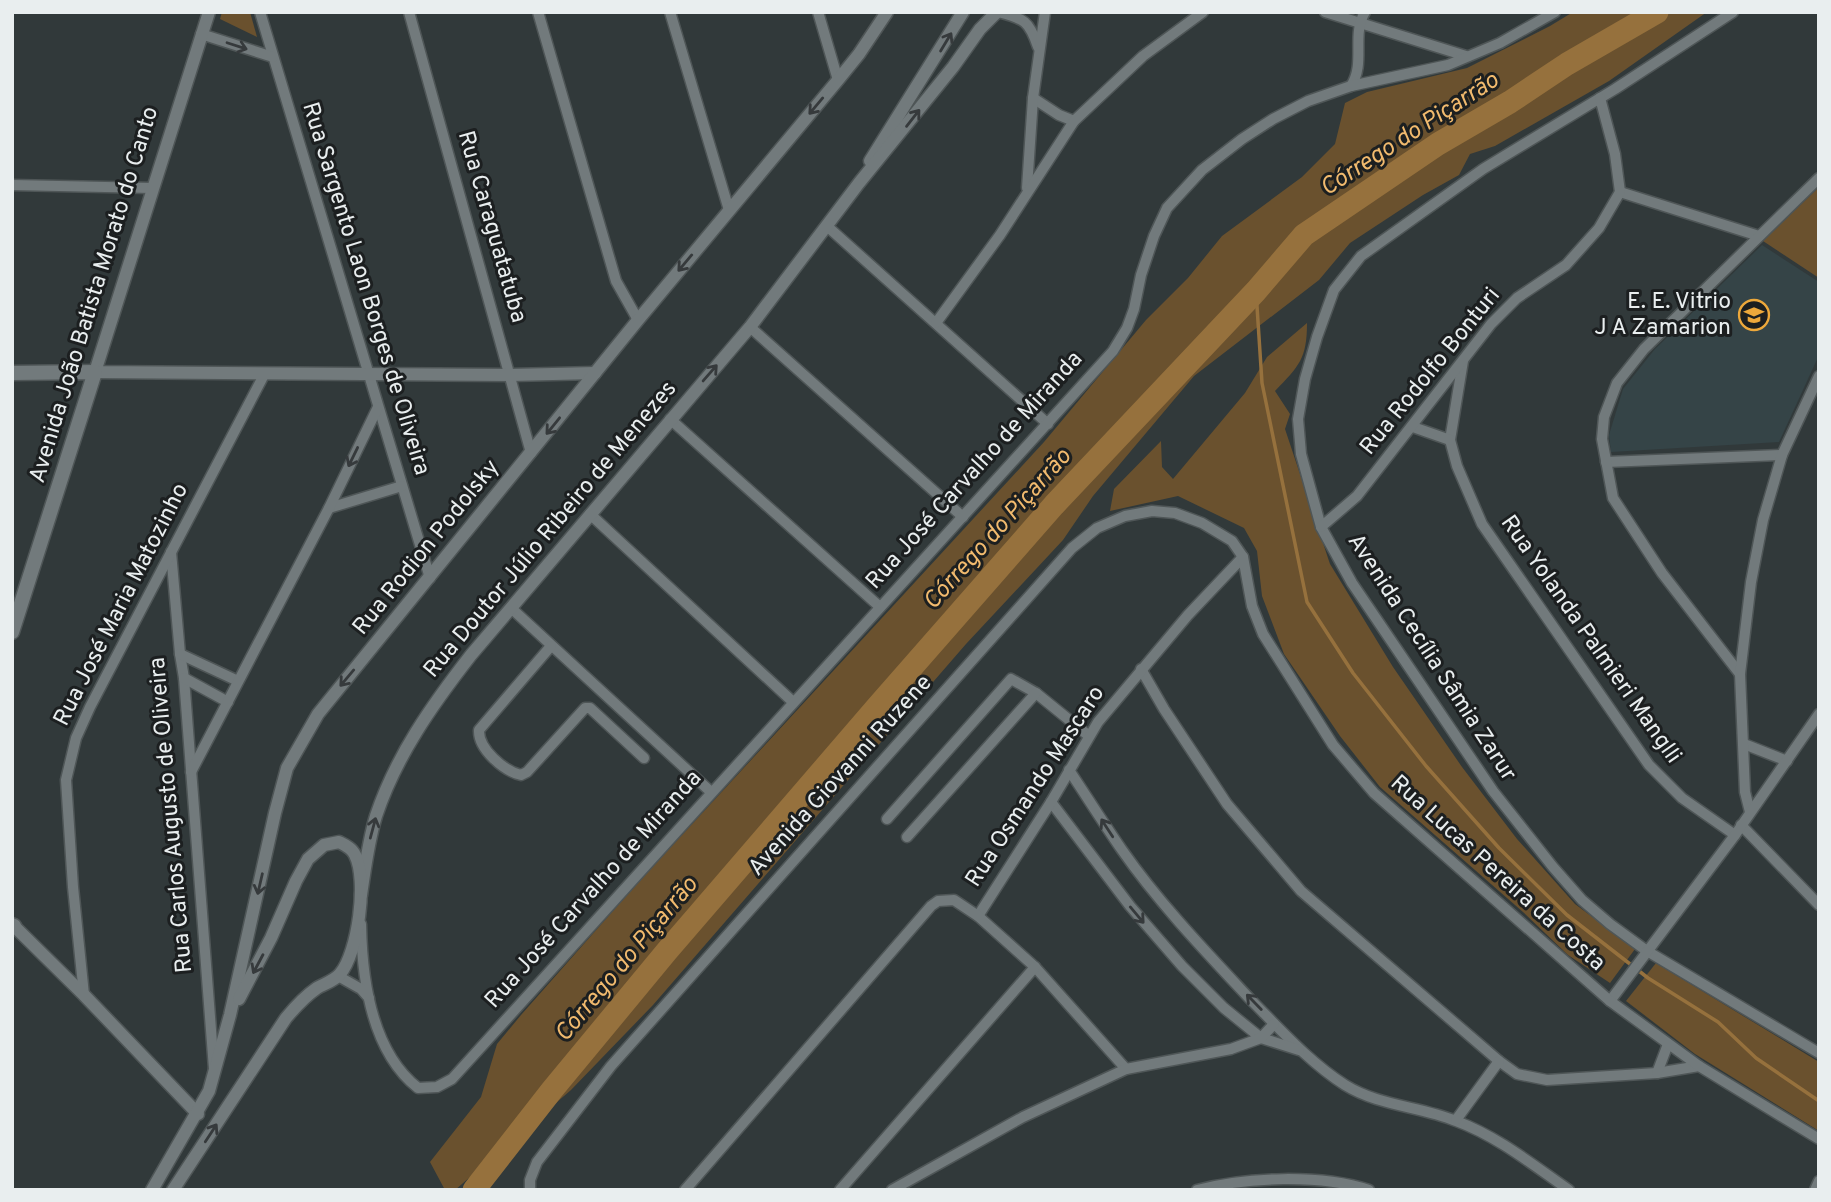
<svg xmlns="http://www.w3.org/2000/svg" width="1831" height="1202" font-family="Overpass,sans-serif">
  <style>
    .built { fill: #354447 }
    .green { fill: #6a512e }
    .lines { fill: none; stroke-linecap: round; stroke-linejoin: round }
    .stream { stroke: #96713d; stroke-width: 3.5 }
    .river { stroke: #96713d; stroke-width: 23 }
    .minor-casing { stroke: #4f5657; stroke-width: 13 }
    .tertiary-casing { stroke: #4f5657; stroke-width: 15 }
    .secondary-casing { stroke: #4f5657; stroke-width: 17 }
    .minor { stroke: #727a7c; stroke-width: 10 }
    .tertiary { stroke: #727a7c; stroke-width: 12 }
    .secondary { stroke: #727a7c; stroke-width: 14 }
    .oneway { stroke: #363a3c }
    .labels { text-anchor: middle; dominant-baseline: central; stroke-width: 6; stroke-linejoin: round; paint-order: stroke }
    .street-label { font-size: 23px; fill: #e9eeef; stroke: #1c1f20 }
    .poi-label { font-size: 23px; fill: #e9eeef; stroke: #1c1f20; text-anchor: end }
    .water-label { font-size: 24px; font-style: italic; fill: #f1ba6e; stroke: #1c1f20 }
  </style>
  <rect width="100%" height="100%" fill="#31393a"/>
  <path class="built" d="M 1762,245 L 1819,282 L 1819,355 L 1779,442 L 1611,452 L 1609,435 L 1623,389 L 1655,349 Z"/>
  <g class="green">
    <path d="M 222,12 L 250,12 L 257,37 L 220,19 Z"/>
    <path d="M 1573,12 L 1707,12 L 1609,81 L 1495,146 L 1470,154 L 1459,175 L 1423,195 L 1350,243 L 1319,280 L 1194,376 L 1093,496 L 1063,540 L 966,644 L 653,1005 L 571,1090 L 455,1190 L 445,1190 L 430,1162 L 481,1097 L 497,1044 L 521,1015 L 635,886 L 1044,442 L 1146,320 L 1188,278 L 1222,236 L 1302,177 L 1335,144 L 1345,103 L 1367,92 L 1467,68 L 1550,26 Z"/>
    <path d="M 1819,187 L 1819,278 L 1763,241 Z"/>
    <path d="M 1307,323 C 1307,359 1299,366 1275,391 L 1290,414 L 1285,429 L 1330,564 L 1393,667 L 1462,767 L 1517,839 L 1575,904 L 1635,949 L 1610,983 L 1568,955 L 1523,912 L 1380,787 L 1340,736 L 1284,654 L 1262,596 L 1257,551 L 1244,528 L 1178,496 L 1110,511 L 1114,489 L 1161,441 L 1162,467 L 1173,479 L 1245,393 L 1267,357 Z"/>
    <path d="M 1656,963 L 1819,1062 L 1819,1131 L 1695,1054 L 1626,1001 Z"/>
  </g>
  <g class="lines">
    <path class="stream" d="M 1256,291 L 1262,383 L 1307,602 L 1353,673 L 1426,766 L 1499,848 L 1567,915 L 1648,978 L 1718,1022 L 1756,1058 L 1819,1101"/>
    <path class="river" d="M 474,1190 L 552,1090 L 667,951 L 877,707 L 1054,505 L 1256,291 L 1304,235 L 1438,144 L 1510,102 L 1567,64 L 1657,12"/>
    <g class="minor-casing">
      <g id="minor">
        <path d="M 260,12 L 430,578"/>
        <path d="M 409,12 L 531,453"/>
        <path d="M 538,12 L 616,281 L 638,320"/>
        <path d="M 670,12 L 729,210"/>
        <path d="M 818,12 L 838,80"/>
        <path d="M 998,12 C 1024,19 1029,20 1038,47"/>
        <path d="M 1325,12 L 1466,56"/>
        <path d="M 1733,12 L 1615,89 L 1483,169 L 1361,256 L 1334,290 L 1317,337 L 1305,379 L 1298,419 L 1301,454 L 1321,527 L 1352,583 L 1493,791 L 1553,867 L 1582,900 L 1610,924 L 1647,951 L 1819,1053"/>
        <path d="M 201,34 L 273,57"/>
        <path d="M 1351,86 C 1366,63 1351,35 1365,12"/>
        <path d="M 1033,98 L 1059,115 L 1074,121"/>
        <path d="M 12,185 L 152,188"/>
        <path d="M 1027,188 L 1033,98 L 1045,12"/>
        <path d="M 1620,192 L 1759,236"/>
        <path d="M 828,227 L 1048,424"/>
        <path d="M 936,323 L 1000,235 L 1074,121 L 1143,56 L 1203,12"/>
        <path d="M 750,327 L 963,517"/>
        <path d="M 1463,361 L 1450,440 L 1457,466 L 1482,524 L 1649,765 L 1682,798 L 1735,835"/>
        <path d="M 670,419 L 880,607"/>
        <path d="M 1413,427 L 1450,440"/>
        <path d="M 1606,462 L 1782,455"/>
        <path d="M 329,508 L 402,486"/>
        <path d="M 590,514 L 792,701"/>
        <path d="M 1321,527 L 1357,496 L 1491,324 L 1517,298 L 1566,265 L 1599,228 L 1620,192 L 1615,154 L 1600,98"/>
        <path d="M 171,552 L 180,654 L 184,678 L 214,1069"/>
        <path d="M 511,608 L 711,792"/>
        <path d="M 551,646 L 479,730 C 478,749 504,771 521,775 L 527,772 L 585,708 L 590,708 L 644,758"/>
        <path d="M 180,654 L 238,681"/>
        <path d="M 1141,669 L 1164,709 L 1227,804 L 1301,891 L 1499,1061 L 1517,1074 L 1547,1080 L 1657,1073 L 1699,1066"/>
        <path d="M 1740,674 L 1662,573 L 1613,498 L 1602,439 L 1604,417 L 1617,383 L 1644,349 L 1819,178"/>
        <path d="M 184,678 L 228,702"/>
        <path d="M 1744,744 L 1787,761"/>
        <path d="M 1069,770 C 1087,797 1104,824 1122,850 C 1159,903 1206,952 1250,999 C 1280,1029 1309,1062 1345,1085 C 1379,1106 1419,1106 1456,1121 C 1497,1136 1533,1165 1569,1190"/>
        <path d="M 191,772 L 329,508 L 378,407"/>
        <path d="M 1051,802 L 1130,906 L 1182,966 L 1224,1008 L 1261,1038 L 1299,1050"/>
        <path d="M 1750,812 L 1745,792 L 1740,674 L 1751,582 L 1763,520 L 1782,455 L 1819,376"/>
        <path d="M 887,819 L 1011,679 L 1036,693 L 1089,736"/>
        <path d="M 1741,825 L 1819,905"/>
        <path d="M 907,837 L 1036,693"/>
        <path d="M 978,916 L 1051,802 L 1098,722 L 1188,615 L 1243,557"/>
        <path d="M 361,924 C 362,980 372,1052 418,1088 L 437,1087 L 452,1079 L 1113,351 L 1127,328 L 1134,309 L 1141,275 L 1154,236 L 1167,208 L 1202,170 L 1242,139 L 1273,119 L 1308,101 L 1351,86 L 1448,65 L 1500,43 L 1555,12"/>
        <path d="M 338,976 L 361,989 L 369,998"/>
        <path d="M 84,995 L 73,887 L 66,780 L 76,738 L 90,707 L 265,373"/>
        <path d="M 1610,1001 L 1735,835 L 1819,714"/>
        <path d="M 1657,1073 L 1668,1044"/>
        <path d="M 1456,1120 L 1499,1061"/>
        <path d="M 530,1190 L 530,1180 L 537,1162 L 611,1066 L 1072,548 L 1097,528 L 1125,516 L 1152,511 L 1175,513 L 1202,523 L 1232,541 L 1243,557 L 1252,606 L 1263,634 L 1333,745 L 1374,793 L 1610,1001 L 1699,1066 L 1819,1139"/>
        <path d="M 685,1190 L 931,906 L 938,901 L 954,900 L 978,916 L 1035,967 L 1126,1069"/>
        <path d="M 840,1190 L 1035,967"/>
        <path d="M 892,1190 L 1023,1117 L 1126,1069 L 1231,1049 L 1261,1038 L 1274,1024"/>
        <path d="M 1197,1190 C 1246,1177 1320,1174 1369,1190"/>
        <path d="M 1815,1190 L 1819,1181"/>
      </g>
    </g>
    <g class="tertiary-casing">
      <g id="tertiary">
        <path d="M 209,12 L 95,372 L 511,375 L 595,373"/>
        <path d="M 870,161 L 963,12"/>
        <path d="M 361,895 C 365,869 368,842 376,816 C 396,756 432,705 471,655 L 750,327 L 859,183 L 953,67 L 980,29 L 997,12"/>
        <path d="M 12,924 L 84,995 L 198,1114"/>
        <path d="M 152,1190 L 209,1091 L 230,1015 L 275,813 L 287,768 L 318,714 L 638,320 L 838,80 L 859,54 L 887,12"/>
        <path d="M 173,1190 L 286,1018 C 296,1006 304,997 317,988 C 324,984 334,981 340,974 C 358,953 368,880 355,855 C 352,848 345,845 339,842 L 324,845 L 308,859 L 296,881 L 271,938 L 239,999"/>
      </g>
    </g>
    <g class="secondary-casing">
      <g id="secondary">
        <path d="M 12,373 L 95,372 L 12,632"/>
        <path d="M 12,926 L 14,926"/>
      </g>
    </g>
    <use href="#minor" class="minor"/>
    <use href="#tertiary" class="tertiary"/>
    <use href="#secondary" class="secondary"/>
  </g>
  <defs><path id="oneway-shaft" d="M-6 0H5M1.5-3L5.5 0L1.5 3" fill="none" stroke-width="1.6" stroke-linecap="round" stroke-linejoin="round" transform="scale(1.75)"/></defs>
  <g class="oneway">
    <use href="#oneway-shaft" transform="translate(946 42) rotate(-59)"/>
    <use href="#oneway-shaft" transform="translate(237 46) rotate(18)"/>
    <use href="#oneway-shaft" transform="translate(816 106) rotate(130)"/>
    <use href="#oneway-shaft" transform="translate(913 118) rotate(-52)"/>
    <use href="#oneway-shaft" transform="translate(685 263) rotate(130)"/>
    <use href="#oneway-shaft" transform="translate(710 373) rotate(-49)"/>
    <use href="#oneway-shaft" transform="translate(553 426) rotate(129)"/>
    <use href="#oneway-shaft" transform="translate(353 457) rotate(116)"/>
    <use href="#oneway-shaft" transform="translate(347 678) rotate(130)"/>
    <use href="#oneway-shaft" transform="translate(373 828) rotate(-75)"/>
    <use href="#oneway-shaft" transform="translate(1107 828) rotate(-123)"/>
    <use href="#oneway-shaft" transform="translate(260 884) rotate(103)"/>
    <use href="#oneway-shaft" transform="translate(1137 915) rotate(50)"/>
    <use href="#oneway-shaft" transform="translate(258 964) rotate(118)"/>
    <use href="#oneway-shaft" transform="translate(1254 1002) rotate(-134)"/>
    <use href="#oneway-shaft" transform="translate(211 1133) rotate(-57)"/>
  </g>
  <defs>
    <g id="school-ring" transform="scale(1.575)"><circle r="9.5" fill="#1c1f20" stroke="#eda83b" stroke-width="1.5"/><path d="M0-5L7-2L0 1L-7-2ZM-4 1L0 2.5L4 1V4Q0 6-4 4Z" fill="#eda83b"/></g>
  </defs>
  <g fill-rule="evenodd">
    <use href="#school-ring" x="1754" y="315"/>
  </g>
  <g class="labels">
    <g class="street-label">
      <text transform="translate(491 227) rotate(74)">Rua Caraguatatuba</text>
      <text transform="translate(365 289) rotate(73)">Rua Sargento Laon Borges de Oliveira</text>
      <text transform="translate(95 295) rotate(-73)">Avenida João Batista Morato do Canto</text>
      <text transform="translate(1431 372) rotate(-51)">Rua Rodolfo Bonturi</text>
      <text transform="translate(975 471) rotate(-48)">Rua José Carvalho de Miranda</text>
      <text transform="translate(551 530) rotate(-50)">Rua Doutor Júlio Ribeiro de Menezes</text>
      <text transform="translate(427 548) rotate(-51)">Rua Rodion Podolsky</text>
      <text transform="translate(122 605) rotate(-63)">Rua José Maria Matozinho</text>
      <text transform="translate(1590 640) rotate(55)">Rua Yolanda Palmieri Manglli</text>
      <text transform="translate(1431 658) rotate(57)">Avenida Cecília Sâmia Zarur</text>
      <text transform="translate(841 776) rotate(-48)">Avenida Giovanni Ruzene</text>
      <text transform="translate(1036 787) rotate(-57)">Rua Osmando Mascaro</text>
      <text transform="translate(172 815) rotate(-95)">Rua Carlos Augusto de Oliveira</text>
      <text transform="translate(1497 874) rotate(42)">Rua Lucas Pereira da Costa</text>
      <text transform="translate(594 890) rotate(-48)">Rua José Carvalho de Miranda</text>
    </g>
    <g class="poi-label">
      <text x="1731" y="302">E. E. Vitrio<tspan x="1731" dy="26">J A Zamarion</tspan></text>
    </g>
    <g class="water-label">
      <text transform="translate(1410 135) rotate(-33)">Córrego do Piçarrão</text>
      <text transform="translate(998 530) rotate(-48)">Córrego do Piçarrão</text>
      <text transform="translate(627 960) rotate(-50)">Córrego do Piçarrão</text>
    </g>
  </g>
  <rect width="1831" height="1202" fill="none" stroke="#e9eeef" stroke-width="28"/>
</svg>
